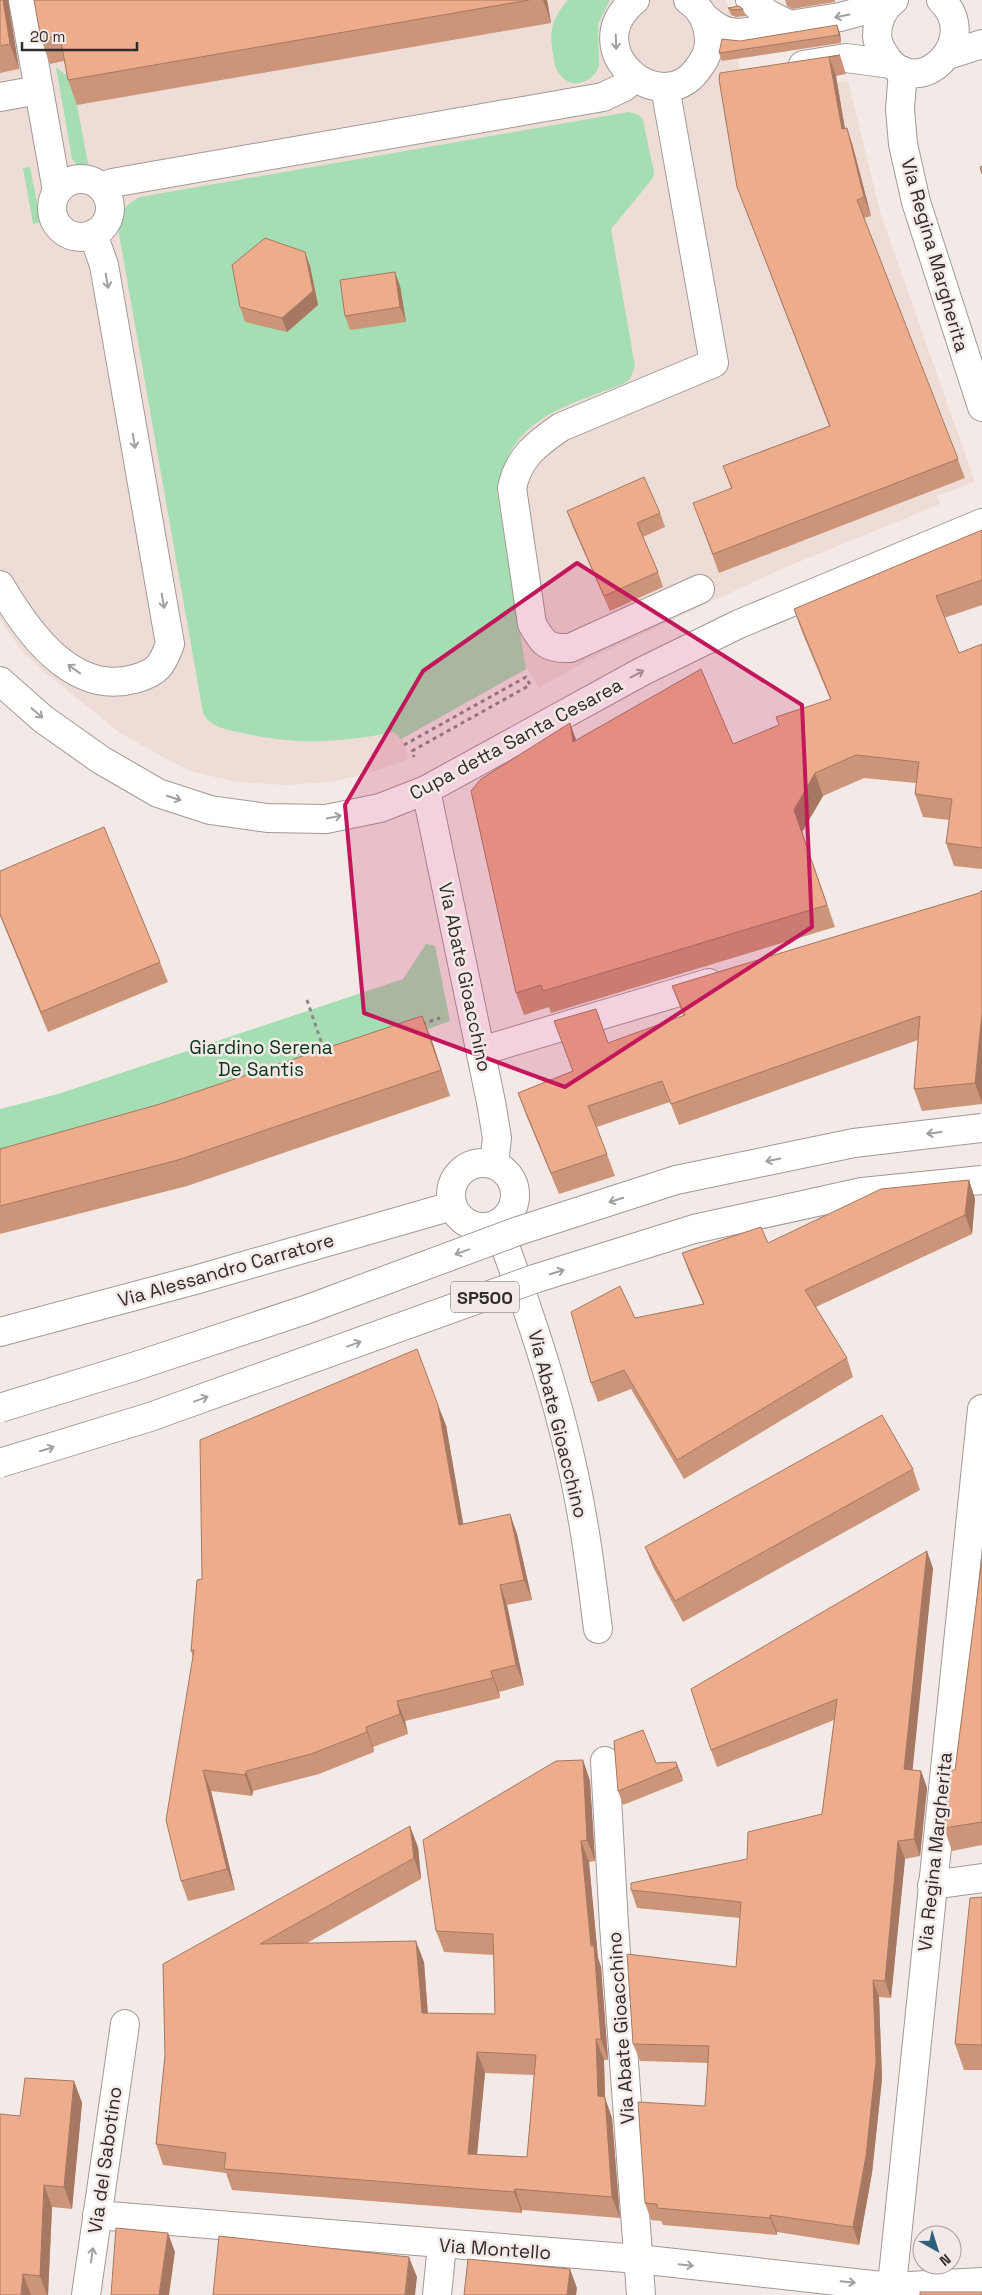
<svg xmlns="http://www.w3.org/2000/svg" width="982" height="2295" font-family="'Space Grotesk',sans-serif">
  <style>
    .built { fill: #eeddd6 }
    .green { fill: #a4deb2 }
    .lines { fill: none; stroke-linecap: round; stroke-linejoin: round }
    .minor-casing { stroke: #a19996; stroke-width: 30 }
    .path { stroke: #8e8887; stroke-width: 3; stroke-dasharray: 4 4; stroke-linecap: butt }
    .minor { stroke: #fff; stroke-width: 28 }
    .highway-bridge-casing { stroke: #a19996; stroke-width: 30; stroke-linecap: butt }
    .highway-bridge { stroke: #fff; stroke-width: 28 }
    .wall { fill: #cc9478; fill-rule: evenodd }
    .shaded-wall { fill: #a67862 }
    .building { fill: #edac8c; stroke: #a67862; fill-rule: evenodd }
    .oneway { stroke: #a1a0a0 }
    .marked { fill: #c2185b; fill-opacity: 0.2; stroke: #c2185b; stroke-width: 4; stroke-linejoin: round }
    .labels { text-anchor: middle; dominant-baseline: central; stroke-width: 5; stroke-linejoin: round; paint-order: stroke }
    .shield { fill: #f3eae7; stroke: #6a6563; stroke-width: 1 }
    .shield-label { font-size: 18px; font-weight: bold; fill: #2f2c2b }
    .street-label { font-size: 19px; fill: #2f2c2b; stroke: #f3eae7 }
    .park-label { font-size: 19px; fill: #07361a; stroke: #f3eae7 }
  </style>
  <rect width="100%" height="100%" fill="#f3eae7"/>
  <path class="built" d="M 0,0 L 726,0 L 731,14 L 743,91 L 835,77 L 837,82 L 848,81 L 881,215 L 975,482 L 937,496 L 940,504 L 777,571 L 590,659 L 539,688 L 528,669 L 526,669 L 402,739 L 409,759 L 369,773 L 331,782 L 285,785 L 237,782 L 193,772 L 161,756 L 120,733 L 43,671 L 21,650 L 0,620 Z"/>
  <g class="green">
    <path d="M 568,0 L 610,0 L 598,24 L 599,66 C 593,84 570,90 559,73 C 555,68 554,61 553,54 C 549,31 552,18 568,0 Z"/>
    <path d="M 56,67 L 67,76 L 77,105 L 89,169 L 78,166 L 72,159 Z"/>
    <path d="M 629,112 L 639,115 L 643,120 L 654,173 L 653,178 L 611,229 L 635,366 L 630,379 L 625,383 C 563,408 509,417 497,492 L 526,669 L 401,739 L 394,732 C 338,743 298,745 242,733 C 226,729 211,728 203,713 L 118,228 C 118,212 127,204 140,197 Z"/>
    <path d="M 30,167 L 41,222 L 33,224 L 23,168 Z"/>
    <path d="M 426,944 L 435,946 L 450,1021 L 274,1086 L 0,1170 L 0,1109 L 58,1094 L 403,979 Z"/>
  </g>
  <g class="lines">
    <g class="minor-casing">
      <g id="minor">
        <path d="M 23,0 L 57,191"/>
        <path d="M 635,0 C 575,49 660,120 697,70 C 703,62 709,53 709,42 C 709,25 703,10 688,0"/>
        <path d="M 750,0 L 768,14 L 790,25"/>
        <path d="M 894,0 C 882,9 877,22 877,36 C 878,46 883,53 888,60 C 921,101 982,39 941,0"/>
        <path d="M 704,17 C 716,27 724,33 740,33 L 840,17 L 889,4"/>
        <path d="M 951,54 L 982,44"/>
        <path d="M 803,65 L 846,58 L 891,64"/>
        <path d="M 903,71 L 900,109 L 903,144 L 916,202 L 982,407"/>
        <path d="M 665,87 L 714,363 L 561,427 C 536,444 518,458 512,488 L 532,624 C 543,644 548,649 570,648 L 700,589"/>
        <path d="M 0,97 L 39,90"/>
        <circle cx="81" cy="208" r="29"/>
        <path d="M 101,187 L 112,183 L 603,97 L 624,87 L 634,78"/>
        <path d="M 0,585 C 27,631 72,696 134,679 C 157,673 162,666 170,644 L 104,265 L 93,234"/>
        <path d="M 0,681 L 43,719 L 101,760 L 158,793 L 210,810 L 267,818 L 326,819 L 380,808 L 426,790 L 643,671 L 739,624 L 982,523"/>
        <path d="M 426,790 L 491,1102 L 497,1138 L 494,1164"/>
        <path d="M 481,1051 L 709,983"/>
        <circle cx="483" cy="1195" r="32"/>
        <path d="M 497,1224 C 532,1319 565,1416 582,1516 C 589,1553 593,1591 598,1629"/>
        <path d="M 0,1332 L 195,1280 L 452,1206"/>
        <path d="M 605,1761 L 614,1925 L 641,2295"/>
        <path d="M 932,1885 L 982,1878"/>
        <path d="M 97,2215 L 638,2259 L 891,2287 L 982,2282"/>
        <path d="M 86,2295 L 125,2024"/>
        <path d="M 437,2295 L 442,2245"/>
        <path d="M 891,2295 L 982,1409"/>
      </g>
    </g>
    <g class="path">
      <path d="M 404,745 L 526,677 L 530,685 L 412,751 L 414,757"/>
      <path d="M 307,1000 L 325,1053"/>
      <path d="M 422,1024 L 440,1018"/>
    </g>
    <use href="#minor" class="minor"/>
    <g class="highway-bridge-casing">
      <g id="highway-bridge">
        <path d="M 0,1408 L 133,1367 L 308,1309 L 518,1231 L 676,1180 L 854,1143 L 982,1128"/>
        <path d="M 0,1463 L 150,1417 L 534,1279 L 694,1229 L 862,1192 L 982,1180"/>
      </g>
    </g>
    <use href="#highway-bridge" class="highway-bridge"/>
  </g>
  <g class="wall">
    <path d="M 0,0 L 8,2 L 19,69 L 0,73 Z"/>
    <path d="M 34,0 L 547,0 L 551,23 L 77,105 L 68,80 L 64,61 L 50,64 L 41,39 Z"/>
    <path d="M 785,0 L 835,0 L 835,2 L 792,9 L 787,6 Z"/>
    <path d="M 728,8 L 743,9 L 746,16 L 736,17 L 731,15 Z"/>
    <path d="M 840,33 L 841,43 L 722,61 L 719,53 Z"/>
    <path d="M 840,55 L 846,74 L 836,76 L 845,128 L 847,128 L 853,147 L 871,216 L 864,218 L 965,478 L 719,573 L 700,521 L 731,488 L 723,466 L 829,426 L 737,187 L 719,79 Z"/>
    <path d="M 310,266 L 318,305 L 287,332 L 245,322 L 240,307 Z"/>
    <path d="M 395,272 L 400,286 L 406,322 L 350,330 L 345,316 Z"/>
    <path d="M 567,511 L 660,513 L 665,527 L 643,537 L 658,572 L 663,587 L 610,611 L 572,525 Z"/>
    <path d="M 982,530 L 982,605 L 944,618 L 959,653 L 982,644 L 982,869 L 954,866 L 946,843 L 949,820 L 923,817 L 915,794 L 916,783 L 864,778 L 823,796 L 802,832 L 835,927 L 551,1013 L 549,1007 L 524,1015 L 516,993 L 570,723 L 576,741 L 733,744 L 779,726 L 830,699 L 802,632 L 794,609 Z"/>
    <path d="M 0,871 L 160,962 L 168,982 L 48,1032 L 0,916 Z"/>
    <path d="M 982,890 L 982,1104 L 922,1111 L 914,1089 L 918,1040 L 679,1125 L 670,1102 L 597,1127 L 615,1176 L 559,1194 L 526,1115 L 518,1093 L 573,1071 L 683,1015 L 672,986 L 979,893 Z"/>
    <path d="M 432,1041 L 450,1096 L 187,1186 L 0,1234 L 0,1149 Z"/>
    <path d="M 969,1180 L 975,1199 L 972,1234 L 816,1307 L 847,1358 L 853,1377 L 684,1479 L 631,1389 L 598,1402 L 591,1383 L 635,1318 L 703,1304 L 689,1272 L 682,1253 L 768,1243 Z"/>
    <path d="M 446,1425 L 463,1524 L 510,1514 L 517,1534 L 532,1600 L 507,1605 L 524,1685 L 499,1692 L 500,1698 L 405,1721 L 408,1734 L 373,1747 L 374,1752 L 319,1774 L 253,1791 L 252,1796 L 211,1791 L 235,1890 L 188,1901 L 181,1881 L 193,1657 L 191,1651 L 202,1579 Z"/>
    <path d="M 913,1469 L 920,1490 L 683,1622 L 653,1567 L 645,1547 Z"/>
    <path d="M 982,1559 L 982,1845 L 952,1851 L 944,1828 L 955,1770 Z"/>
    <path d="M 933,1568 L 912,1770 L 921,1771 L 927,1788 L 920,1856 L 905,1859 L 891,1998 L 879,1997 L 882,2079 L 872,2173 L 859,2245 L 777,2232 L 777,2235 L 663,2225 L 661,2221 L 651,2220 L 645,2203 L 705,2106 L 708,2063 L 640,2061 L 633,2044 L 736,1967 L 740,1918 L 637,1908 L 631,1890 L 747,1859 L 822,1814 L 834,1720 L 717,1767 L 711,1750 Z"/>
    <path d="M 583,1760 L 590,1781 L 595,1861 L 589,1862 L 598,1958 L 601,1967 L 608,2060 L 604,2060 L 605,2098 L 612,2118 L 620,2218 L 522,2210 L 522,2213 L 232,2190 L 226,2173 L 163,2165 L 156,2144 L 165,2055 L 163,1964 L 418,1847 L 421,1879 L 307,1943 L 424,1962 L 428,2013 L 495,2014 L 494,1955 L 444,1952 L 436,1931 ZM 485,2073 L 534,2075 L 527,2157 L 477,2154 Z"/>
    <path d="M 676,1762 L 683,1781 L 623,1805 L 618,1791 L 656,1763 Z"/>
    <path d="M 982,1897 L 982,2070 L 964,2070 L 955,2044 Z"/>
    <path d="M 74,2081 L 82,2103 L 72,2209 L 52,2207 L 48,2295 L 0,2295 Z"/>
  </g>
  <g class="shaded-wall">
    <path d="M 3,0 L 8,0 L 19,69 L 10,44 Z"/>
    <path d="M 543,0 L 547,0 L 551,23 Z"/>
    <path d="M 837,25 L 840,33 L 841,43 L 839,35 Z"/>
    <path d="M 829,57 L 836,76 L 848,148 L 842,129 Z"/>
    <path d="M 847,128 L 853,147 L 871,216 L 864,197 Z"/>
    <path d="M 305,252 L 310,266 L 318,305 L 287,332 L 282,318 Z"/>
    <path d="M 395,272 L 400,286 L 406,322 L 400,307 Z"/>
    <path d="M 570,723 L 578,745 L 573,742 Z"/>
    <path d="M 815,773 L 823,796 L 802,832 L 835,927 L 794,810 Z"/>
    <path d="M 982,1013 L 982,1103 L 975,1083 Z"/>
    <path d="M 422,1016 L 432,1041 L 450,1096 L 441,1070 Z"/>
    <path d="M 969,1180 L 975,1199 L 972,1234 L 965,1215 Z"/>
    <path d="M 438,1405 L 446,1425 L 467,1545 L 459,1525 Z"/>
    <path d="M 510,1514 L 517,1534 L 532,1600 L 524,1580 Z"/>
    <path d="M 927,1551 L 933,1568 L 911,1786 L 904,1769 Z"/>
    <path d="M 500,1585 L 507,1605 L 524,1685 L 516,1665 Z"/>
    <path d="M 491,1671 L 499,1692 L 500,1698 L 493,1678 Z"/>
    <path d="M 397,1701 L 405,1721 L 408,1734 L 400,1714 Z"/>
    <path d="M 366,1727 L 373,1747 L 374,1752 L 367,1732 Z"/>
    <path d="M 583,1760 L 590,1781 L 595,1861 L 587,1840 Z"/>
    <path d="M 676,1762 L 682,1776 L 683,1781 L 677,1767 Z"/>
    <path d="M 203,1770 L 211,1791 L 235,1890 L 227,1869 Z"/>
    <path d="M 246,1771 L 253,1791 L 252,1796 L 245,1775 Z"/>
    <path d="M 921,1771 L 927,1788 L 920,1856 L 914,1839 Z"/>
    <path d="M 410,1826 L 418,1847 L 421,1879 L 414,1858 Z"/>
    <path d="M 581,1841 L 589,1862 L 598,1958 L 601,1967 L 608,2060 L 601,2039 Z"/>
    <path d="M 898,1841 L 905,1859 L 891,1998 L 885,1981 Z"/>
    <path d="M 416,1941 L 424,1962 L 429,2034 L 422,2013 Z"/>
    <path d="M 873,1980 L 879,1997 L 882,2079 L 872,2173 L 859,2245 L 853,2227 Z"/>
    <path d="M 596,2039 L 604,2060 L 605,2098 L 612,2118 L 620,2218 L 612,2197 L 598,2096 Z"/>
    <path d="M 477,2052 L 485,2073 L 475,2175 L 468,2154 Z"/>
    <path d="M 74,2081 L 82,2103 L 72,2209 L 64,2187 Z"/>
    <path d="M 44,2185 L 52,2207 L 48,2295 L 47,2295 L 40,2276 Z"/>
    <path d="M 515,2189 L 522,2210 L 522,2213 L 514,2192 Z"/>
    <path d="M 770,2215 L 777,2232 L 777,2235 L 770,2218 Z"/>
    <path d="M 168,2233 L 175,2252 L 169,2295 L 159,2295 Z"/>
    <path d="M 409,2257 L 417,2277 L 415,2295 L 405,2295 Z"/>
    <path d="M 570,2269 L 577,2288 L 576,2295 L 567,2295 Z"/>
    <path d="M 23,2274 L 31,2295 L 21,2295 Z"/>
  </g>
  <g class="building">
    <path d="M 0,0 L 3,0 L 10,44 L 0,46 Z"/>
    <path d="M 34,0 L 529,0 L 68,80 L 60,36 L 41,39 Z"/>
    <path d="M 739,6 L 743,9 L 733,10 L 728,8 Z"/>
    <path d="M 837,25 L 839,35 L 719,53 L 722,39 L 740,41 Z"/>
    <path d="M 840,55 L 829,57 L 842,129 L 847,128 L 864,197 L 857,200 L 958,459 L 713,554 L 693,503 L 732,488 L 723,466 L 830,426 L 737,187 L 719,79 L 720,73 Z"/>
    <path d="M 982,166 L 982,174 L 980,167 Z"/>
    <path d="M 265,238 L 305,252 L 313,291 L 282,318 L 240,307 L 232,265 Z"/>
    <path d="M 395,272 L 400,307 L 345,316 L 340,280 Z"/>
    <path d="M 644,477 L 660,513 L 637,523 L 658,572 L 604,596 L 567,511 Z"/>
    <path d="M 982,530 L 982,580 L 936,596 L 959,653 L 982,644 L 982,848 L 946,843 L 952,799 L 915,794 L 919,762 L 856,755 L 815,773 L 794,810 L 827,905 L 543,991 L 541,985 L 516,993 L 471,791 L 481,779 L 570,723 L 573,742 L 701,669 L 733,744 L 779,725 L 776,717 L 831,699 L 794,609 Z"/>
    <path d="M 104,827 L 160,962 L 41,1012 L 0,914 L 0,871 Z"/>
    <path d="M 982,890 L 982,1013 L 975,1083 L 914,1089 L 920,1016 L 671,1104 L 662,1081 L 588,1106 L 607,1154 L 551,1173 L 518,1093 L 573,1071 L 554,1021 L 596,1009 L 608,1043 L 685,1015 L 672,986 L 979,893 Z"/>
    <path d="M 422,1016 L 441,1070 L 178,1160 L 0,1206 L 0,1149 L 160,1104 Z"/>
    <path d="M 969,1180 L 965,1215 L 805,1290 L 847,1358 L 677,1460 L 624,1370 L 591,1383 L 571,1312 L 620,1286 L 635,1318 L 704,1304 L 682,1253 L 761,1227 L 768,1243 L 881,1189 Z"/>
    <path d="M 417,1349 L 438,1405 L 459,1525 L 510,1514 L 524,1580 L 500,1585 L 516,1665 L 491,1671 L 493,1678 L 397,1701 L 400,1714 L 366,1727 L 367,1732 L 311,1754 L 246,1771 L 245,1775 L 203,1770 L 227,1869 L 181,1881 L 166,1820 L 194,1650 L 191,1651 L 197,1580 L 202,1579 L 200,1440 Z"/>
    <path d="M 882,1415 L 913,1469 L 675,1601 L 645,1547 Z"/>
    <path d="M 927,1551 L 904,1769 L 921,1771 L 914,1839 L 898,1841 L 885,1981 L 873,1980 L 876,2062 L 866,2156 L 853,2227 L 770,2215 L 770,2218 L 657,2208 L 657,2204 L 645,2203 L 638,2102 L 705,2106 L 709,2046 L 633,2044 L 627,1954 L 736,1967 L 741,1902 L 631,1890 L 631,1883 L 747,1859 L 748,1832 L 822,1814 L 837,1699 L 711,1750 L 691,1689 Z"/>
    <path d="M 982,1559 L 982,1822 L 944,1828 L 950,1770 L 955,1770 Z"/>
    <path d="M 643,1730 L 656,1763 L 676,1762 L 677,1767 L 618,1791 L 614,1741 Z"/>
    <path d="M 583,1760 L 587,1840 L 581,1841 L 591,1946 L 594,1946 L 601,2039 L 596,2039 L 598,2096 L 605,2097 L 612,2197 L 515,2189 L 514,2192 L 224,2169 L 226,2153 L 156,2144 L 165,2055 L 163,1964 L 410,1826 L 414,1858 L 260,1944 L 416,1941 L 422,2013 L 495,2014 L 493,1934 L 436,1931 L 423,1840 L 556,1761 ZM 477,2052 L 536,2055 L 527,2157 L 468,2154 Z"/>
    <path d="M 982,1897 L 982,2045 L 955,2044 L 970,1898 Z"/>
    <path d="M 25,2078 L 74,2081 L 64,2187 L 44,2185 L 40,2276 L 23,2274 L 21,2295 L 0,2295 L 0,2114 L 20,2116 Z"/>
    <path d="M 116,2228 L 168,2233 L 159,2295 L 111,2295 Z"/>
    <path d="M 219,2236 L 409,2257 L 405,2295 L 213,2295 Z"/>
    <path d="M 468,2259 L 570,2269 L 567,2295 L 464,2295 Z"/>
    <rect x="920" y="2292" width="62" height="3"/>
  </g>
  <defs><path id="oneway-shaft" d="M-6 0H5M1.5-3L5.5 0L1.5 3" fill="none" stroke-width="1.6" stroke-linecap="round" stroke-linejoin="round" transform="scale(1.25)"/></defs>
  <g class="oneway">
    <use href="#oneway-shaft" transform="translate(842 16) rotate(168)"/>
    <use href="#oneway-shaft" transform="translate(616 42) rotate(88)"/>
    <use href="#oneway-shaft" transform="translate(107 281) rotate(80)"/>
    <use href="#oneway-shaft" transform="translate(134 441) rotate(80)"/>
    <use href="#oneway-shaft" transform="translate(163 601) rotate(80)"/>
    <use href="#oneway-shaft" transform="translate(74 669) rotate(-144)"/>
    <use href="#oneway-shaft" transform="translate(637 674) rotate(-28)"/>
    <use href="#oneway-shaft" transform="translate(37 713) rotate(41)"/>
    <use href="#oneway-shaft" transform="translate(174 798) rotate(18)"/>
    <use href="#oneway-shaft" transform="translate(334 817) rotate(-11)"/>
    <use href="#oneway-shaft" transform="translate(934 1133) rotate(173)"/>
    <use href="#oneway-shaft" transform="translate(773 1160) rotate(168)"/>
    <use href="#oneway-shaft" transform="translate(616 1200) rotate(162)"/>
    <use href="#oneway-shaft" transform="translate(462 1252) rotate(160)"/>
    <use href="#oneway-shaft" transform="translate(557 1272) rotate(-17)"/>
    <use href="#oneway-shaft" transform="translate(354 1344) rotate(-20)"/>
    <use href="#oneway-shaft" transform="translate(201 1399) rotate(-20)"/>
    <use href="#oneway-shaft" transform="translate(47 1449) rotate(-17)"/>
    <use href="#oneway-shaft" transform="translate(92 2255) rotate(-82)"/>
    <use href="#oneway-shaft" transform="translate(686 2265) rotate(6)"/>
    <use href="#oneway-shaft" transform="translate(848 2282) rotate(6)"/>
  </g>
  <path class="marked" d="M 577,563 L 802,705 L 812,927 L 565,1087 L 364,1013 L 345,805 L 423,671 Z"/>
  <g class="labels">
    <rect class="shield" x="451" y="1281.5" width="68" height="31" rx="4"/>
    <g class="shield-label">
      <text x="485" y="1297">SP500</text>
    </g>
    <g class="street-label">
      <text transform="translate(935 255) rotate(74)">Via Regina Margherita</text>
      <text transform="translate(516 739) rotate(-28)">Cupa detta Santa Cesarea</text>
      <text transform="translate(465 977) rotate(78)">Via Abate Gioacchino</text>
      <text transform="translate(226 1270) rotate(-16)">Via Alessandro Carratore</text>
      <text transform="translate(558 1424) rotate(76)">Via Abate Gioacchino</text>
      <text transform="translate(935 1852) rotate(-84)">Via Regina Margherita</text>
      <text transform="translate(621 2028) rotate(-94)">Via Abate Gioacchino</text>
      <text transform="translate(105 2160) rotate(-82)">Via del Sabotino</text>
      <text transform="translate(495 2249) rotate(4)">Via Montello</text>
    </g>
    <g class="park-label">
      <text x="261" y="1047">Giardino Serena<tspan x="261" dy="22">De Santis</tspan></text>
    </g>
  </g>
  <g transform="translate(937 2250) rotate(141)"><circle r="24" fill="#f3eae7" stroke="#a59e9c"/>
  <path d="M0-4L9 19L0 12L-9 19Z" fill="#2c617c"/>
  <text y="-8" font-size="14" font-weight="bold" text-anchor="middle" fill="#2f2c2b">N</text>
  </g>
  <path d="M22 42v8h115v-8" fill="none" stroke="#2f2c2b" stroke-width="2.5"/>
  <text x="30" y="42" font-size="15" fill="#2f2c2b" stroke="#f3eae7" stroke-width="4" paint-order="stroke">20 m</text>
</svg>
